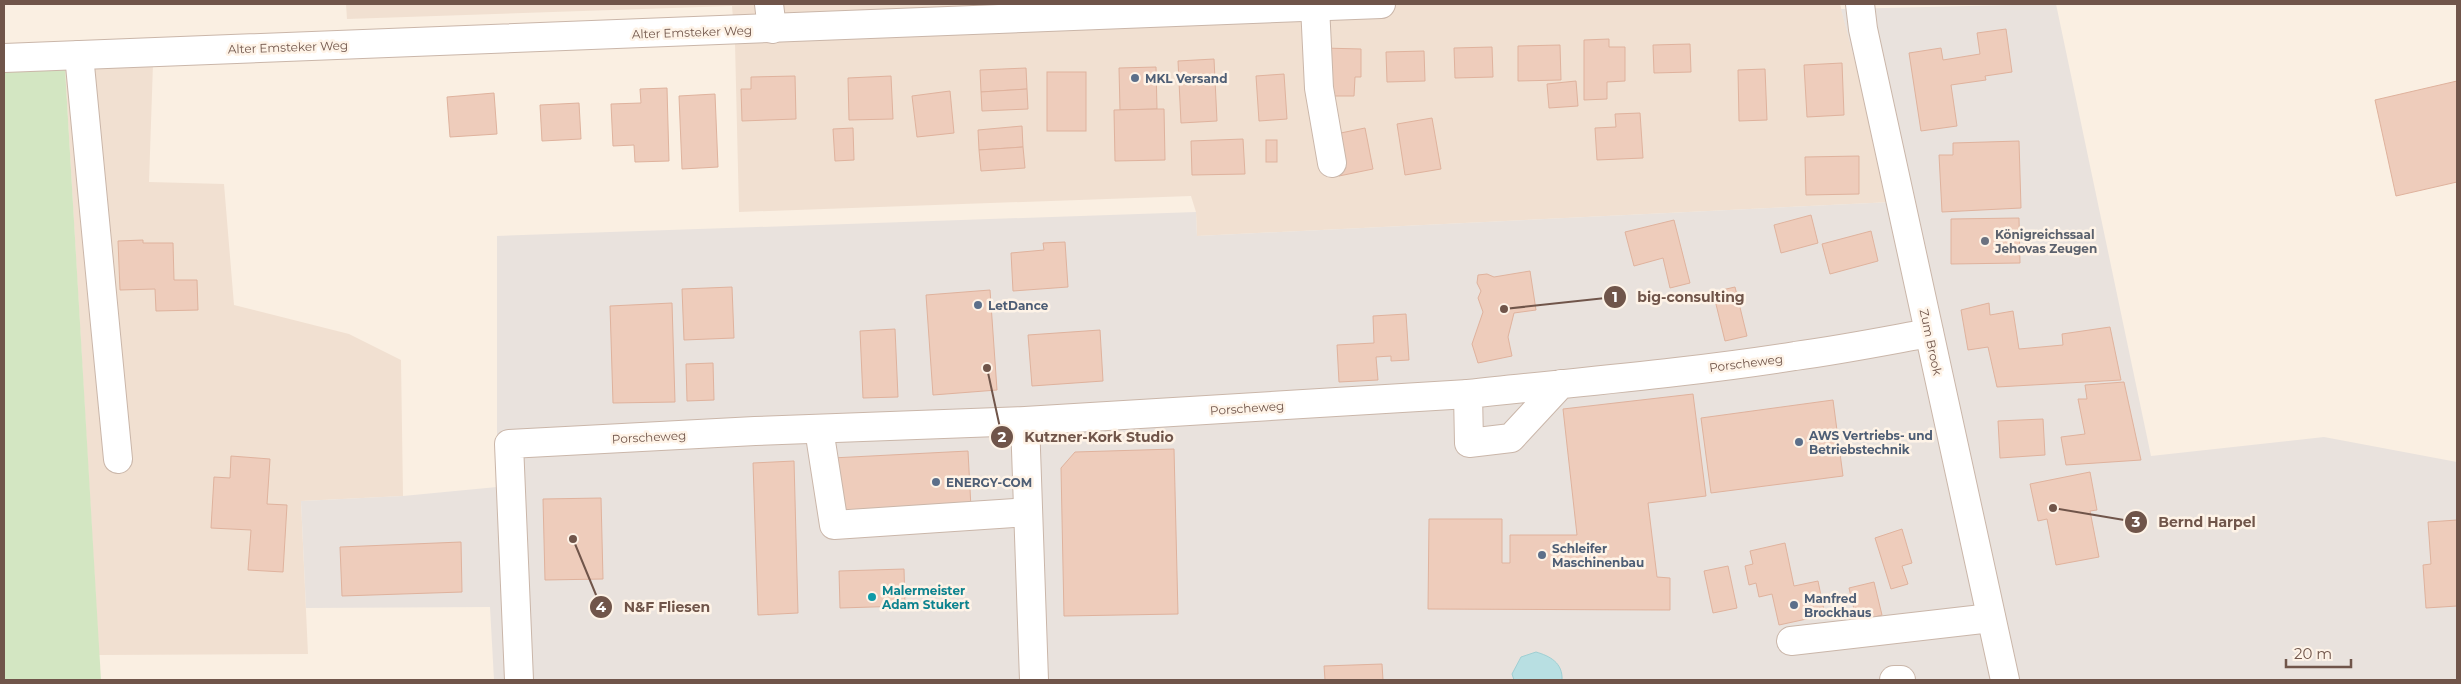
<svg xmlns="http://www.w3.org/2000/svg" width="2461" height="684" font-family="Montserrat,sans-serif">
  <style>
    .residential { fill: #f1e0d1 }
    .industrial { fill: #e9e2dd }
    .green { fill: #d3e6c2 }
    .water { fill: #b8dfe2; stroke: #9fcfd3 }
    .building { fill: #ecb; stroke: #dfb29d }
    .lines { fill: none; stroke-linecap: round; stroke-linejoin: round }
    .minor-casing { stroke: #cab6a9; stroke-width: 30 }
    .minor { stroke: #fff; stroke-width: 28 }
    .service-dot { fill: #5c6f8a; stroke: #fef3e7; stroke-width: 2 }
    .worship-dot { fill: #6b7280; stroke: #fef3e7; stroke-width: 2 }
    .culture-dot { fill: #0f9aa8; stroke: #fef3e7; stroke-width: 2 }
    .labels { text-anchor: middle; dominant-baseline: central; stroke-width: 5; stroke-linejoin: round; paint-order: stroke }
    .street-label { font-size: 12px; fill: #70554a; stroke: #fef3e7 }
    .service-label { font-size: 12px; font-weight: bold; fill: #4e5e75; stroke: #fef3e7; text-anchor: start }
    .worship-label { font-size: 12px; font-weight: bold; fill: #5b616d; stroke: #fef3e7; text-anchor: start }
    .culture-label { font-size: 12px; font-weight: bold; fill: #0d838f; stroke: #fef3e7; text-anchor: start }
    .leader { fill: none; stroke: #70554a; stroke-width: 2 }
    .callout-dot { fill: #70554a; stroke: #fef3e7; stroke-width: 2 }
    .mark-label { font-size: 15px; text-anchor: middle; font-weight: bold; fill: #fff }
    .callout-label { font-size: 14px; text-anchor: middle; font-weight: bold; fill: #70554a; stroke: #fef3e7; stroke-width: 5; stroke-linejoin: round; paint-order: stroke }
  </style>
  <rect width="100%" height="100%" fill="#faefe2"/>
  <g class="residential">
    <path d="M 346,4 L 1840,4 L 1892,202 L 1197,236 L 1196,212 L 1191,196 L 739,212 L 735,43 L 732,6 L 347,19 Z"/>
    <path d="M 153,64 L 149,182 L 224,184 L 234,305 L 349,334 L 401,360 L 403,496 L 301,501 L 308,654 L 99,655 L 65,68 Z"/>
  </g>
  <path class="industrial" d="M 2056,4 L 2151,456 L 2324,437 L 2457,462 L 2457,680 L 494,680 L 490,607 L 306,608 L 301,501 L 403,496 L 497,487 L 497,236 L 1196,212 L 1197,236 L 1892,202 L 1841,9 Z"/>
  <path class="green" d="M 65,68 L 101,680 L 4,680 L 4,71 Z"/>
  <path class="water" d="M 1536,652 C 1550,656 1563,663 1562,680 L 1514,680 L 1512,674 L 1521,657 Z"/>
  <g class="building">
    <path d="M 2006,29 L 2012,72 L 1985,76 L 1986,80 L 1951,85 L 1957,126 L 1921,131 L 1909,53 L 1941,48 L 1943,60 L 1980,54 L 1977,33 Z"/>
    <path d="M 1609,39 L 1609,47 L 1625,47 L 1625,81 L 1607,82 L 1607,99 L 1584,100 L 1584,40 Z"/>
    <path d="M 1690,44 L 1691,72 L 1654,73 L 1653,45 Z"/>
    <path d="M 1560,45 L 1561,80 L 1518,81 L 1518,46 Z"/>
    <path d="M 1492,47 L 1493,77 L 1455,78 L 1454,48 Z"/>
    <path d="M 1323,48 L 1361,49 L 1361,77 L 1355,77 L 1354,96 L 1329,96 Z"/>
    <path d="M 1424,51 L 1425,81 L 1387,82 L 1386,52 Z"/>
    <path d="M 1214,59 L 1217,121 L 1181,123 L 1178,61 Z"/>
    <path d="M 1842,63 L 1844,115 L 1807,117 L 1804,65 Z"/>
    <path d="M 1156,67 L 1157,109 L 1120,110 L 1119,68 Z"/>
    <path d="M 1026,68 L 1027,89 L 981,92 L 980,70 Z"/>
    <path d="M 1765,69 L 1767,120 L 1739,121 L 1738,70 Z"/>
    <rect x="1047" y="72" width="39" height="59"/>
    <path d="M 1284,74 L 1287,119 L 1259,121 L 1256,76 Z"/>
    <path d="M 795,76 L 796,119 L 742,121 L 741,89 L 751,89 L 751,77 Z"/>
    <path d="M 891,76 L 893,119 L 849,120 L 848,78 Z"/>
    <path d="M 1576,81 L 1578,106 L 1549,108 L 1547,84 Z"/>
    <path d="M 2457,81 L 2457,182 L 2396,196 L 2375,100 Z"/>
    <path d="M 667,88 L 669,161 L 635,162 L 634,145 L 613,146 L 611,104 L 641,103 L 640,89 Z"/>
    <path d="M 1027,89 L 1028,109 L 982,111 L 981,92 Z"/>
    <path d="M 950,91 L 954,133 L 917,137 L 912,96 Z"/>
    <path d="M 494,93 L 497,134 L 450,137 L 447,97 Z"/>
    <path d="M 715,94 L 718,167 L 682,169 L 679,96 Z"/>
    <path d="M 579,103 L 581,139 L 542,141 L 540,105 Z"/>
    <path d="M 1157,109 L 1164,109 L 1165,160 L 1115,161 L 1114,110 Z"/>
    <path d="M 1640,113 L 1643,158 L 1597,160 L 1595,128 L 1616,127 L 1615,114 Z"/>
    <path d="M 1432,118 L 1441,169 L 1405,175 L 1397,124 Z"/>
    <path d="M 1022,126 L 1023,147 L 979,150 L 978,130 Z"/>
    <path d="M 853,128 L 854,160 L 835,161 L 833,129 Z"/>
    <path d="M 1365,128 L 1373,169 L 1339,176 L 1331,135 Z"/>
    <path d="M 1243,139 L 1245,174 L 1192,175 L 1191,141 Z"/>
    <rect x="1266" y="140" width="11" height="22"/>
    <path d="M 2019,141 L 2021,208 L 1942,212 L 1939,155 L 1953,155 L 1953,143 Z"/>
    <path d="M 1023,147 L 1025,168 L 981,171 L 979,150 Z"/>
    <path d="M 1859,156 L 1859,194 L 1806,195 L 1805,157 Z"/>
    <path d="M 1811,215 L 1818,243 L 1781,253 L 1774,225 Z"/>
    <path d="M 2019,218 L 2020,263 L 1951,264 L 1951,219 Z"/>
    <path d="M 1674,220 L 1690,283 L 1670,288 L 1663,258 L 1634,266 L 1625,232 Z"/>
    <path d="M 1871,231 L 1878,261 L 1830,274 L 1822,244 Z"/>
    <path d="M 143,240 L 143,243 L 173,243 L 174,280 L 197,280 L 198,310 L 156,311 L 155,289 L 120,290 L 118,241 Z"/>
    <path d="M 1065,242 L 1068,287 L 1013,291 L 1011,253 L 1044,250 L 1043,243 Z"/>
    <path d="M 1530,271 L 1536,310 L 1514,313 L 1508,337 L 1512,356 L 1478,363 L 1472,344 L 1483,312 L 1478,298 L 1481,291 L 1477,283 L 1478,275 L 1487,274 L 1494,277 Z"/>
    <path d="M 732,287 L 734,338 L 684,340 L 682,289 Z"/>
    <path d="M 1735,287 L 1747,336 L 1725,341 L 1713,292 Z"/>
    <path d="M 990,290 L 997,390 L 933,395 L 926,295 Z"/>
    <path d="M 672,303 L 675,402 L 613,403 L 610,306 Z"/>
    <path d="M 1989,303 L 1990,315 L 2013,311 L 2019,349 L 2063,345 L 2062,334 L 2110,327 L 2121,380 L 1997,387 L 1988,347 L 1968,350 L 1961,310 Z"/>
    <path d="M 1406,314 L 1409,360 L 1391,361 L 1391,356 L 1376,357 L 1378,380 L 1339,382 L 1337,345 L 1374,343 L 1373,316 Z"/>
    <path d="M 895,329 L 898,397 L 863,398 L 860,331 Z"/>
    <path d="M 1100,330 L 1103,381 L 1032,386 L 1028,335 Z"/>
    <path d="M 713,363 L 714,400 L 687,401 L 686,364 Z"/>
    <path d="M 2124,382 L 2141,460 L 2066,465 L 2061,437 L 2085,434 L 2078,399 L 2087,399 L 2085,385 Z"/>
    <path d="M 1693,394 L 1706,496 L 1648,503 L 1657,577 L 1670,578 L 1670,610 L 1428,609 L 1429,519 L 1502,519 L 1502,563 L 1510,563 L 1510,535 L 1577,535 L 1563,409 Z"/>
    <path d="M 1833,400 L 1843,476 L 1711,493 L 1701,418 Z"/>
    <path d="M 2043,419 L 2045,455 L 2000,458 L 1998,421 Z"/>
    <path d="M 1174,449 L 1178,614 L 1064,616 L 1061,468 L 1075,452 Z"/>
    <path d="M 968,451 L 971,508 L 835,516 L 832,458 Z"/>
    <path d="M 231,456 L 270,459 L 267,504 L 287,505 L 283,572 L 248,570 L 251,530 L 211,528 L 214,477 L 230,478 Z"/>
    <path d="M 794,461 L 798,613 L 758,615 L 753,463 Z"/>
    <path d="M 2090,472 L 2097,510 L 2090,511 L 2099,557 L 2056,565 L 2047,519 L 2038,521 L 2030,484 Z"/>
    <path d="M 601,498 L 603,579 L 545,580 L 543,499 Z"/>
    <path d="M 2457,520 L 2457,606 L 2426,608 L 2423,565 L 2431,564 L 2428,522 Z"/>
    <path d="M 1902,529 L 1912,563 L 1902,566 L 1908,584 L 1891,589 L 1875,538 Z"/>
    <path d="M 461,542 L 462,592 L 342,596 L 340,547 Z"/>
    <path d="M 1785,543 L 1794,586 L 1818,581 L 1825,615 L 1779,625 L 1772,594 L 1759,597 L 1756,583 L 1749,585 L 1745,566 L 1753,564 L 1750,551 Z"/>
    <path d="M 1728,566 L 1737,608 L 1713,613 L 1704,571 Z"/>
    <path d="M 904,569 L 905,606 L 840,608 L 839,571 Z"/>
    <path d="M 1874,582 L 1882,615 L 1857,622 L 1849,588 Z"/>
    <path d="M 1382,664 L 1383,680 L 1325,680 L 1324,666 Z"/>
  </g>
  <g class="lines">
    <g class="minor-casing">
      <g id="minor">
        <path d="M 769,4 L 772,29"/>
        <path d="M 1860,4 L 1863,29 L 2005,680"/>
        <path d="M 1315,6 L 1319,88 L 1332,163"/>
        <path d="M 79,55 L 118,459"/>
        <path d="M 4,58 L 1381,4"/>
        <path d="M 1561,384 L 1511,438 L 1469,443 L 1468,394 C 1577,382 1687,373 1795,356 C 1840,350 1885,341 1929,333"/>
        <path d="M 1025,421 L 1034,680"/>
        <path d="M 819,429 L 834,525 L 1028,512"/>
        <path d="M 1791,641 L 1991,618"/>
        <path d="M 519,680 L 509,444 L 755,431 L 1025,421 L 1468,394"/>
        <path d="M 1894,680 L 1901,680"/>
      </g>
    </g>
    <use href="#minor" class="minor"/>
  </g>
  <g class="service-dot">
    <circle cx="1135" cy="78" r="5"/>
    <circle cx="978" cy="305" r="5"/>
    <circle cx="1799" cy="442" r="5"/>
    <circle cx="936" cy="482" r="5"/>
    <circle cx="1542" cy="555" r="5"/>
    <circle cx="1794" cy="605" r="5"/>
  </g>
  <circle class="worship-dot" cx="1985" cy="241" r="5"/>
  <circle class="culture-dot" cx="872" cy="597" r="5"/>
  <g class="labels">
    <g class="street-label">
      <text transform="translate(692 32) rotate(-2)">Alter Emsteker Weg</text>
      <text transform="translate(288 47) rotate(-2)">Alter Emsteker Weg</text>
      <text transform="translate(1931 342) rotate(78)">Zum Brook</text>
      <text transform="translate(1746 363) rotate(-7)">Porscheweg</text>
      <text transform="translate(1247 408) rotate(-4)">Porscheweg</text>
      <text transform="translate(649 437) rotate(-3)">Porscheweg</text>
    </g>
    <g class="service-label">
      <text x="1145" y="78">MKL Versand</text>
      <text x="988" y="305">LetDance</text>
      <text x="1809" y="435">AWS Vertriebs- und<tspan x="1809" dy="14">Betriebstechnik</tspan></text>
      <text x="946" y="482">ENERGY-COM</text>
      <text x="1552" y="548">Schleifer<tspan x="1552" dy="14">Maschinenbau</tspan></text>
      <text x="1804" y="598">Manfred<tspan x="1804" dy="14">Brockhaus</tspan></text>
    </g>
    <g class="worship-label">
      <text x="1995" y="234">Königreichssaal<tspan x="1995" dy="14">Jehovas Zeugen</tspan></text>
    </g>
    <g class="culture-label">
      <text x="882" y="590">Malermeister<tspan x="882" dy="14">Adam Stukert</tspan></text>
    </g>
  </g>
  <path class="leader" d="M1504 309L1615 297M987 368L1002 437M2053 508L2136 522M573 539L601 607"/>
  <g class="callout-dot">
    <circle cx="1504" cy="309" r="5"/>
    <circle cx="987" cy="368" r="5"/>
    <circle cx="2053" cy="508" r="5"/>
    <circle cx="573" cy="539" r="5"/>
    <circle cx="1615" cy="297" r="12"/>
    <circle cx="1002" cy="437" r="12"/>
    <circle cx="2136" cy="522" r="12"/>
    <circle cx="601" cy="607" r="12"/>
  </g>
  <g class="mark-label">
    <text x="1615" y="302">1</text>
    <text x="1002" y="442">2</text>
    <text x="2136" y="527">3</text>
    <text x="601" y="612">4</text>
  </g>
  <g class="callout-label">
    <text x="1691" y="302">big-consulting</text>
    <text x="1099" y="442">Kutzner-Kork Studio</text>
    <text x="2207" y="527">Bernd Harpel</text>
    <text x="667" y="612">N&amp;F Fliesen</text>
  </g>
  <rect width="2461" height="684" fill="none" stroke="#70554a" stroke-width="10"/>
  <path d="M2286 659v8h65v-8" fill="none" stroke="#70554a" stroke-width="2.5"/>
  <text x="2294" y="659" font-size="15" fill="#70554a" stroke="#fef3e7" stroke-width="4" paint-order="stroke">20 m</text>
</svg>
